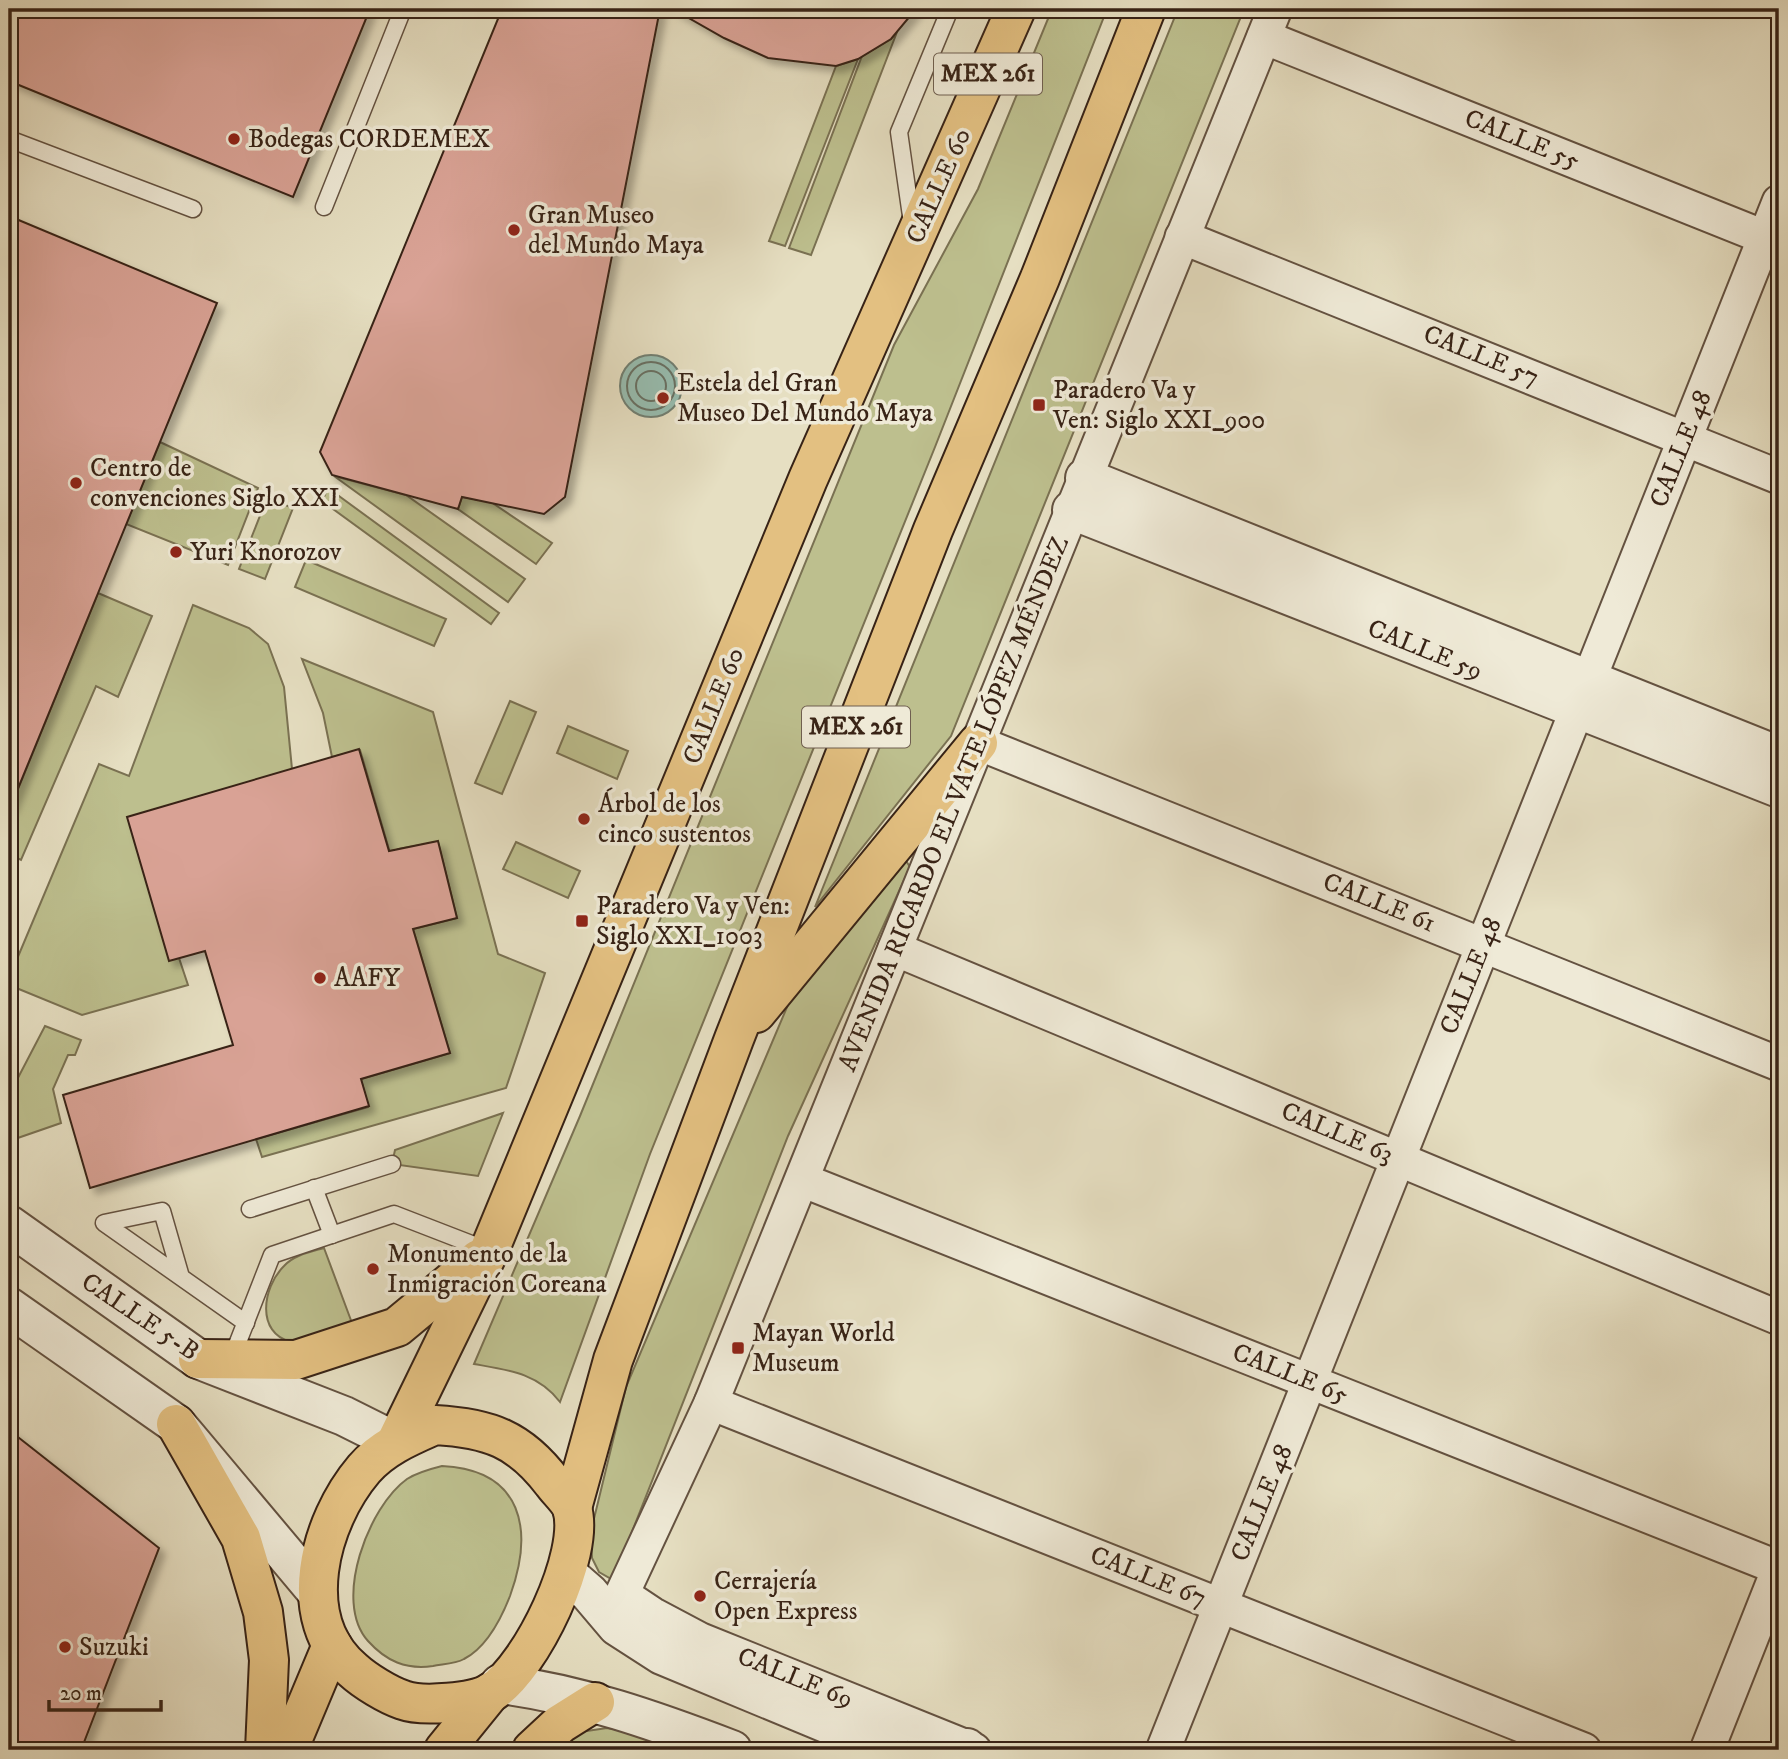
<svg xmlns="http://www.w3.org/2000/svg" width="1788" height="1759" font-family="'IM FELL DW Pica',serif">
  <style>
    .green { fill: #bdbf8e; stroke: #7a7152; stroke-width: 2 }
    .water { fill: #97bdb0; stroke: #717f72; stroke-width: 2 }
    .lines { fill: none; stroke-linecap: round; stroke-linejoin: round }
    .shore { stroke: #687063; stroke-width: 2 }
    .building { fill: #d9a295; stroke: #382316; stroke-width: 2; filter: url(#shadow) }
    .service-casing { stroke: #645241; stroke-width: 19 }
    .minor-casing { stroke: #645241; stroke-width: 37 }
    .tertiary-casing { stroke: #645241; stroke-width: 42 }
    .primary-casing { stroke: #382316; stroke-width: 42 }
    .service { stroke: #efead7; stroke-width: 16 }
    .minor { stroke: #efead7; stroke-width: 33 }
    .tertiary { stroke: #efead7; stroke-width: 38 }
    .primary { stroke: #e3c081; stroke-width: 38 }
    .poi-dot { fill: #8f2418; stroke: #efead7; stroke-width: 2.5 }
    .labels { text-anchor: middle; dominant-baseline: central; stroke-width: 7; stroke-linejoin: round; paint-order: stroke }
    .shield { fill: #efead7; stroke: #6f5f50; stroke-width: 2 }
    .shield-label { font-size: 24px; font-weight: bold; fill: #382316 }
    .poi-label { font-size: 26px; fill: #382316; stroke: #efead7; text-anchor: start }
    .street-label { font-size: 26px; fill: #382316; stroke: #efead7 }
  </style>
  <defs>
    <filter id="shadow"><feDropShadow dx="6" dy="6" stdDeviation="3.5" flood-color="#0004"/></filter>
  </defs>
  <rect width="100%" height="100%" fill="#e6dfc2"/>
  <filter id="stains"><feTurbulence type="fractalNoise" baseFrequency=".00286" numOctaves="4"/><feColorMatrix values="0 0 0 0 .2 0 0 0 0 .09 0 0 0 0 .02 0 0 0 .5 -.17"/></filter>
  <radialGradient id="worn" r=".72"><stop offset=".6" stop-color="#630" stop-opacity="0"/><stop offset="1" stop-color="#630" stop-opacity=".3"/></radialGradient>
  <g class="green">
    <path d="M 1052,9 L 1107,9 L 935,447 L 650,1154 L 560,1402 C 538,1373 508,1370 474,1364 L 580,1116 L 894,345 L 978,189 Z"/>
    <path d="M 1178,9 L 1244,9 L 951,736 L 815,907 Z"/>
    <path d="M 897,32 L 811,255 L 789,248 L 862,56 L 891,39 Z"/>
    <path d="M 858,59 L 785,246 L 769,241 L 836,66 Z"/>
    <path d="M 160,442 L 258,488 L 228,565 L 126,524 Z"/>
    <path d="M 334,476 L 406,495 L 525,579 L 508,602 Z"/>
    <path d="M 328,488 L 499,613 L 491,624 L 322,501 Z"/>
    <path d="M 462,497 L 491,502 L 552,543 L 536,564 L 458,509 Z"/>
    <path d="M 267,498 L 293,508 L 265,579 L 239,569 Z"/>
    <path d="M 306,560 L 446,619 L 434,646 L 295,587 Z"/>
    <path d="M 98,593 L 152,616 L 118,697 L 96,686 L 21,860 L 9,854 L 9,811 Z"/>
    <path d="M 193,605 L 249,628 L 268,644 L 284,687 L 292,769 L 179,958 L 188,985 L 82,1015 L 9,985 L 9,978 L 99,764 L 129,776 Z"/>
    <path d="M 302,659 L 433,712 L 498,954 L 545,973 L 506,1088 L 262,1157 L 256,1139 L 368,1107 L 361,1079 L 450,1053 L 413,929 L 457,918 L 438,842 L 398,849 L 404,875 L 397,877 L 360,750 L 332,757 L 323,713 Z"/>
    <path d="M 510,701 L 536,712 L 502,794 L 475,783 Z"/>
    <path d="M 568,726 L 628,751 L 617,779 L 557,753 Z"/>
    <path d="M 516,842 L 580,871 L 568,898 L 503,869 Z"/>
    <path d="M 903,856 L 910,867 L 788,1136 L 613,1580 L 599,1572 L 592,1558 L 591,1531 L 626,1387 L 804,967 Z"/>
    <path d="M 45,1026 L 81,1040 L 75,1055 L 68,1055 L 53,1089 L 61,1123 L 9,1141 L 9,1095 Z"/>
    <path d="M 503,1113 L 478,1176 L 392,1164 L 395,1150 Z"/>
    <path d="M 324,1248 L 352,1323 L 291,1342 C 256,1333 262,1288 284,1266 C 294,1255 310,1252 324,1248 Z"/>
    <path d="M 442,1466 C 523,1470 534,1530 510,1596 C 501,1619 487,1647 464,1659 C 455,1664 443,1664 433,1666 C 406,1670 386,1661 368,1641 C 332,1601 369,1506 407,1479 C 418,1472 430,1469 442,1466 Z"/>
    <path d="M 607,1728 L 631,1732 L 670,1750 L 549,1750 L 580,1732 Z"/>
  </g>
  <circle class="water" cx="651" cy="386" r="31"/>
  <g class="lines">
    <g class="shore">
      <circle cx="651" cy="386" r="24"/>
      <circle cx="651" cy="386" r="15"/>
    </g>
  </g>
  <g class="building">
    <path d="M 9,9 L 370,9 L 293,197 L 9,81 Z"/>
    <path d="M 502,9 L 660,9 L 565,497 L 544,514 L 462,497 L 458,509 L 332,475 L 320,452 Z"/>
    <path d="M 673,9 L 916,9 L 891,39 L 858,59 L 836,66 L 768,58 L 724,38 Z"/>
    <path d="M 9,216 L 217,303 L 10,808 L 9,808 Z"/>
    <path d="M 359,749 L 389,851 L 438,841 L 457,918 L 413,929 L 450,1053 L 361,1079 L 369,1106 L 90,1188 L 63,1095 L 233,1045 L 205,951 L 169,961 L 127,817 Z"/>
    <path d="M 9,1430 L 159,1548 L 81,1750 L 20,1750 L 9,1745 Z"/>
  </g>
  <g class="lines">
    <g class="service-casing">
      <g id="service">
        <path d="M 9,139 L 193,209"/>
        <path d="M 324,207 L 403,9"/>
        <path d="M 912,223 L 899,132 L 950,9"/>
        <path d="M 314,1188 L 332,1235"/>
        <path d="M 250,1209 L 392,1164"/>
        <path d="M 181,1277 L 162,1211 L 104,1223 L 246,1323"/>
        <path d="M 231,1360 L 272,1255 L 394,1214 L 487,1250"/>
      </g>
    </g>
    <g class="minor-casing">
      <g id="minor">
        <path d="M 1264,37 L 1779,243"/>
        <path d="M 1182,237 L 1779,477"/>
        <path d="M 978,743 L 1779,1064"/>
        <path d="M 895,949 L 1779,1318"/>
        <path d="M 802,1180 L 1779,1568"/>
        <path d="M 711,1403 L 1584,1750"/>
        <path d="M 974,1750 L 701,1640 L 652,1614 L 622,1594 L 711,1403 L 1275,9"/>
        <path d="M 1163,1750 L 1779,202"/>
        <path d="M 1707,1750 L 1779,1568"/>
      </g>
    </g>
    <g class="tertiary-casing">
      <g id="tertiary">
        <path d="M 1085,478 L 1779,756"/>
        <path d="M 1072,510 L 1779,788"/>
        <path d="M 9,1225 L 198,1359 L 344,1416 L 396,1442"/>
        <path d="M 9,1307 L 176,1424 L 317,1592"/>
        <path d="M 566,1573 L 589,1593 L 617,1626 L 662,1655 L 891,1750"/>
        <path d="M 500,1684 C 580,1694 656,1721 732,1750"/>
        <path d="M 963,1750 L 967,1748"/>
      </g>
    </g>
    <g class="primary-casing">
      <g id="primary">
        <path d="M 756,1013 L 978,743"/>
        <path d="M 198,1359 L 296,1360 L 397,1327 L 479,1259"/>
        <path d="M 176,1424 L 241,1538 L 263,1612 L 269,1660 L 265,1750"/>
        <path d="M 435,1425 C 489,1428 520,1439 553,1483 C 558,1490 569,1500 572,1508 C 586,1554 531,1667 492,1692 C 474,1703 422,1707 403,1700 C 388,1695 365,1681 353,1670 C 293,1619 319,1522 364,1469 C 383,1447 410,1436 435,1425 Z"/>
        <path d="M 396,1442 L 489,1251 L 808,479 L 1016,9"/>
        <path d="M 572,1508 L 613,1360 L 734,1039 L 933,530 L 1040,278 L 1146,9"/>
        <path d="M 288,1750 L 332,1645"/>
        <path d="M 444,1750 L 491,1692"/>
        <path d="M 532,1750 L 560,1724 L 595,1702"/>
      </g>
    </g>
    <use href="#service" class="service"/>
    <use href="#minor" class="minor"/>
    <use href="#tertiary" class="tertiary"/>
    <use href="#primary" class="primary"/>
  </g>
  <g class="poi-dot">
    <circle cx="234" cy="139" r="7"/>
    <circle cx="514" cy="230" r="7"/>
    <circle cx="663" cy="398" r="7"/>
    <rect x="1032" y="398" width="14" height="14" rx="3.5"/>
    <circle cx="76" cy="483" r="7"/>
    <circle cx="176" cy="552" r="7"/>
    <circle cx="584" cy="819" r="7"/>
    <rect x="575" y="914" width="14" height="14" rx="3.5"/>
    <circle cx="320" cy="978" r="7"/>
    <circle cx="373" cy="1269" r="7"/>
    <rect x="731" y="1341" width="14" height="14" rx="3.5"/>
    <circle cx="700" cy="1596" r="7"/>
    <circle cx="65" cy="1647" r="7"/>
  </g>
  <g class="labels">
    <g class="shield">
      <rect x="934" y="53.5" width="108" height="41" rx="5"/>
      <rect x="802" y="706.5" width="108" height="41" rx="5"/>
    </g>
    <g class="shield-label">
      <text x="988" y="74">MEX 261</text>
      <text x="856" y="727">MEX 261</text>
    </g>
    <g class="poi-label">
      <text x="248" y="139">Bodegas CORDEMEX</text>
      <text x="528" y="215">Gran Museo<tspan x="528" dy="30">del Mundo Maya</tspan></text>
      <text x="677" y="383">Estela del Gran<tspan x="677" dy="30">Museo Del Mundo Maya</tspan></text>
      <text x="1053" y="390">Paradero Va y<tspan x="1053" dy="30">Ven: Siglo XXI_900</tspan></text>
      <text x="90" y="468">Centro de<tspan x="90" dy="30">convenciones Siglo XXI</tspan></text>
      <text x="190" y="552">Yuri Knorozov</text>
      <text x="598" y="804">Árbol de los<tspan x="598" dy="30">cinco sustentos</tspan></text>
      <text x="596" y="906">Paradero Va y Ven:<tspan x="596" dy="30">Siglo XXI_1003</tspan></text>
      <text x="334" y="978">AAFY</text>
      <text x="387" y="1254">Monumento de la<tspan x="387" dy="30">Inmigración Coreana</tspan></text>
      <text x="752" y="1333">Mayan World<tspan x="752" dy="30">Museum</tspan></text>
      <text x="714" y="1581">Cerrajería<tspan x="714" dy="30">Open Express</tspan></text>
      <text x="79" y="1647">Suzuki</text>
    </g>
    <g class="street-label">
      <text transform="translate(1522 140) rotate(22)">CALLE 55</text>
      <text transform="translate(939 186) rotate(-66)">CALLE 60</text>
      <text transform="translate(1481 356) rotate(22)">CALLE 57</text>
      <text transform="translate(1681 449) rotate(-68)">CALLE 48</text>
      <text transform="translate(1425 650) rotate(22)">CALLE 59</text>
      <text transform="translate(714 706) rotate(-68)">CALLE 60</text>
      <text transform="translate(954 804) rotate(-68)">AVENIDA RICARDO EL VATE LÓPEZ MÉNDEZ</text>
      <text transform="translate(1379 903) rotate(22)">CALLE 61</text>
      <text transform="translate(1471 976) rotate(-68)">CALLE 48</text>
      <text transform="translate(1337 1133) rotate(23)">CALLE 63</text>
      <text transform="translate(140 1317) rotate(34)">CALLE 5-B</text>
      <text transform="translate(1290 1374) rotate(22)">CALLE 65</text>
      <text transform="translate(1262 1503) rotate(-68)">CALLE 48</text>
      <text transform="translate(1148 1577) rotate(22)">CALLE 67</text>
      <text transform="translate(795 1678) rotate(22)">CALLE 69</text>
    </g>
  </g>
  <rect width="1788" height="1759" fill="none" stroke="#e6dfc2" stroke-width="35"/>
  <rect x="10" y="10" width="1767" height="1738" fill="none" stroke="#382316" stroke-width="3.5"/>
  <rect x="18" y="18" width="1753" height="1724" fill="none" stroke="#382316" stroke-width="2"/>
  <path d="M49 1700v10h112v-10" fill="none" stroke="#382316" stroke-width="3.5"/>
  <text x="60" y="1700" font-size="21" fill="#382316" stroke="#efead7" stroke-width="5" paint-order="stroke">20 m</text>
  <rect width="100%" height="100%" filter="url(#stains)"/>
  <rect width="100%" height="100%" fill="url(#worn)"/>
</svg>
